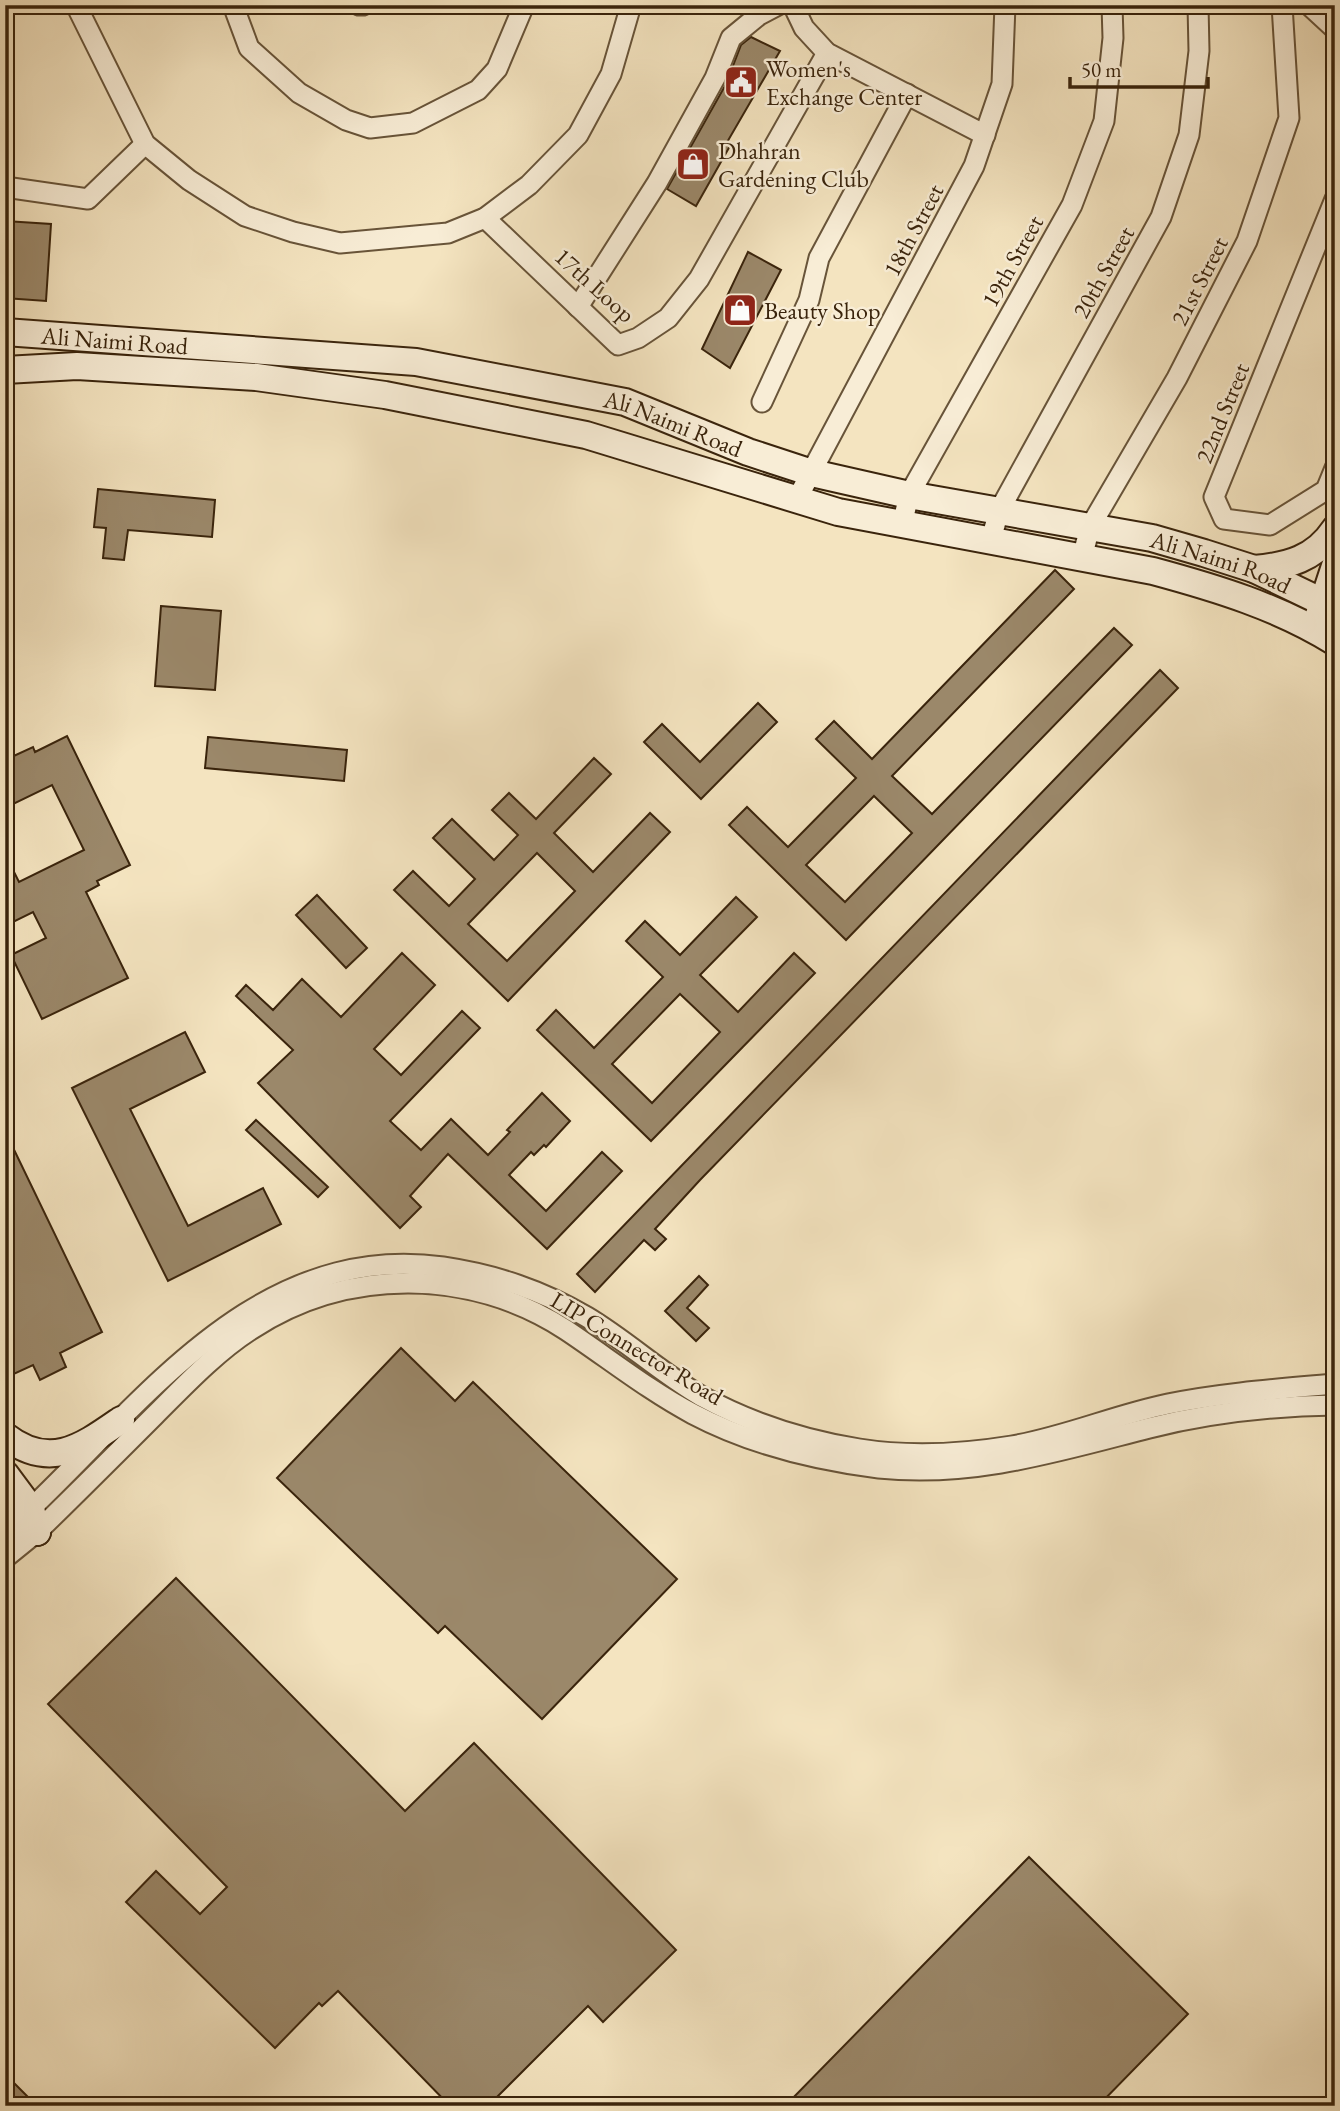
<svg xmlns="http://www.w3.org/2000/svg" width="1340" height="2111" font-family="'EB Garamond',serif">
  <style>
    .building { fill: #9b886a; stroke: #3a240c; stroke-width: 2; fill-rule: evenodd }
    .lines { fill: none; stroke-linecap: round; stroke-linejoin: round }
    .minor-casing { stroke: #685439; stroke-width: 23 }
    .secondary-casing { stroke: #3a240c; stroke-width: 30 }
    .minor { stroke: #f8edd6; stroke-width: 19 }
    .secondary { stroke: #f8edd6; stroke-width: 26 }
    .labels { text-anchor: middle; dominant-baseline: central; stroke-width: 5; stroke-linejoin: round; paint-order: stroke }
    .poi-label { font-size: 24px; fill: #3a240c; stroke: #f8edd6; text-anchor: start }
    .street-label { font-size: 24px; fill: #3a240c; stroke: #f8edd6 }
  </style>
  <rect width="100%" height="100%" fill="#f4e4c0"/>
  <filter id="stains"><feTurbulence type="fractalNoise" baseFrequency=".00286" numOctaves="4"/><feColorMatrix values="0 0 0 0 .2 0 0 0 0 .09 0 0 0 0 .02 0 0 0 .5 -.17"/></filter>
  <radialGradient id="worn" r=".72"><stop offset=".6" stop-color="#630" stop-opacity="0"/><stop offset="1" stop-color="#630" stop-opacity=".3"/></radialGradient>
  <g class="building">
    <path d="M 751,37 L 780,51 L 726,144 L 730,146 L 696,206 L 667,189 L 726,84 L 741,45 Z"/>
    <path d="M 5,221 L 51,224 L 46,301 L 5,298 Z"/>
    <path d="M 748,252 L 781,270 L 730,368 L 702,349 Z"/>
    <path d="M 98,489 L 215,500 L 212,537 L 128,530 L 124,560 L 103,558 L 106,528 L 94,527 Z"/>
    <path d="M 1055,570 L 1074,589 L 892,776 L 932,814 L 1114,628 L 1132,645 L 846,940 L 729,825 L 747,807 L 788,847 L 856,778 L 816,739 L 834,721 L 872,759 ZM 874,796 L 912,833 L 845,902 L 806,865 Z"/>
    <path d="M 161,606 L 221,611 L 215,690 L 155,686 Z"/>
    <path d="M 1160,670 L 1178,688 L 700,1180 L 655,1229 L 666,1239 L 655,1250 L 644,1240 L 595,1292 L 577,1274 Z"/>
    <path d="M 758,703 L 777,722 L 701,799 L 644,742 L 662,724 L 700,762 Z"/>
    <path d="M 67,736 L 130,865 L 97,881 L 99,885 L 86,892 L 128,978 L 42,1019 L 11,955 L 46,938 L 33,912 L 5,926 L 5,854 L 19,882 L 84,850 L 52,785 L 5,808 L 5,760 L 33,747 L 35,752 Z"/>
    <path d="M 208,737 L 347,750 L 344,781 L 205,768 Z"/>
    <path d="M 594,758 L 611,774 L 554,833 L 593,872 L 650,813 L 670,832 L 508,1001 L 394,890 L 413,871 L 449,906 L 475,879 L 433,838 L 452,819 L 494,860 L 518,835 L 492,810 L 509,793 L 536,819 ZM 537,853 L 575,891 L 507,961 L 468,924 Z"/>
    <path d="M 317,895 L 367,948 L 346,968 L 296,915 Z"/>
    <path d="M 736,897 L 757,917 L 700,975 L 738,1012 L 794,953 L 815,973 L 651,1141 L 537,1030 L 556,1010 L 594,1048 L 663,977 L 626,941 L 645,921 L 680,955 ZM 680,994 L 720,1032 L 652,1103 L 612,1064 Z"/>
    <path d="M 402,953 L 435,985 L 374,1049 L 401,1075 L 462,1011 L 480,1028 L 390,1121 L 421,1150 L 451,1119 L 488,1155 L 510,1132 L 507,1130 L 542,1093 L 570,1121 L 546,1147 L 544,1145 L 534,1155 L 531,1152 L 509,1175 L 546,1211 L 602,1152 L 622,1171 L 547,1249 L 448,1154 L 410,1196 L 421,1207 L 400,1228 L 258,1083 L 293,1050 L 236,996 L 246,985 L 273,1010 L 302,979 L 341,1017 Z"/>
    <path d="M 185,1032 L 205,1072 L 130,1109 L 188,1226 L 263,1188 L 281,1224 L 168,1281 L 72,1088 Z"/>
    <path d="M 256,1120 L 328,1187 L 318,1197 L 246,1130 Z"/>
    <path d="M 5,1131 L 102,1332 L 60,1353 L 66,1367 L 40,1380 L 33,1365 L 5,1378 Z"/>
    <path d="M 699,1276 L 708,1285 L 687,1308 L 709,1328 L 696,1341 L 665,1311 Z"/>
    <path d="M 401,1348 L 455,1401 L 473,1382 L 677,1579 L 542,1719 L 445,1626 L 438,1633 L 277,1478 Z"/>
    <path d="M 176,1578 L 405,1811 L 474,1743 L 676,1950 L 603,2022 L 588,2006 L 488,2106 L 450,2106 L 338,1991 L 322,2006 L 319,2003 L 275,2048 L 126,1902 L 156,1871 L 200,1914 L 227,1887 L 48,1704 Z"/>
    <path d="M 1029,1857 L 1188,2014 L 1098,2106 L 785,2106 Z"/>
    <path d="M 5,2074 L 37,2106 L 5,2106 Z"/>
  </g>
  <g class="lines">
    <g class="minor-casing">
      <g id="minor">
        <path d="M 76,5 L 145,144 L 189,180 L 245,216 L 293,232 L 340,243 L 448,233 L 485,218 L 529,185 L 578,135 L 611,74 L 631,5"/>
        <path d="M 233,5 L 249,48 L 299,93 L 346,120 L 370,128 L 413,123 L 478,90 L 497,69 L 524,5"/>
        <path d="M 359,5 L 363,5"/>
        <path d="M 793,5 L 804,28 L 827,53 L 985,135"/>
        <path d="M 1309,5 L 1335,29"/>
        <path d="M 5,187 L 88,199 L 145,144"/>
        <path d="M 1335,199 L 1214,497 L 1224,519 L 1270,525 L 1326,490 L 1335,468"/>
        <path d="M 485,218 L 618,345 L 638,338 L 668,318 L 699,279 L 827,53"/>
        <path d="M 578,307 L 657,183 L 715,78 L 731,38 L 759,15 L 778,5"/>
        <path d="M 762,402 L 809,300 L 819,258 L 907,94"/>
        <path d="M 797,499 L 974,166 L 1002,84 L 1005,5"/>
        <path d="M 902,525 L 909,495 L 1072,205 L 1104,121 L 1113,38 L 1112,5"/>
        <path d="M 990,543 L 999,511 L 1161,217 L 1189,135 L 1199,51 L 1198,5"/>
        <path d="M 1082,558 L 1090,527 L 1177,378 L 1247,241 L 1289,118 L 1282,5"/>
        <path d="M 22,1517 C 143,1404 256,1241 443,1267 C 496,1275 541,1290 587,1317 C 627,1341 661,1373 701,1396 C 752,1424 803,1440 859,1449 C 909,1457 963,1454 1012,1446 C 1065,1437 1115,1415 1168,1404 C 1223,1393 1279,1389 1335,1384"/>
        <path d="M 5,1558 L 37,1532 C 77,1493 116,1454 155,1415 C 185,1385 216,1352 252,1329 C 347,1267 471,1268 566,1330 C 608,1358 648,1390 693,1414 C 750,1444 815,1460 879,1468 C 973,1478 1059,1451 1149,1428 C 1209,1413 1272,1406 1335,1405"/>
      </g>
    </g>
    <g class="secondary-casing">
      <g id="secondary">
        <path id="s1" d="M 5,332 L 416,362 L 625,402 L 748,452 L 812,473 L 909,495 L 1152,538 L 1204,553 L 1254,569 L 1335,608"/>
        <path d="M 5,370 L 77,366 L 256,377 L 385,395 L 586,435 L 838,512 L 1153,571 C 1216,588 1279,607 1335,642"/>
        <path d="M 1254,569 C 1288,566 1315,559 1335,529"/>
        <path d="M 1318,618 L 1335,566"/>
        <path d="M 5,1436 C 50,1471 82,1447 121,1420"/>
        <path d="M 5,1474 L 31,1509 L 37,1532"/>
        <path d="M 5,1510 L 15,1524 L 37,1532"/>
      </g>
    </g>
    <use href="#minor" class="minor"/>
    <use href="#secondary" class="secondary"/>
  </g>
  <defs>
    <g id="civic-square" transform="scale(1.75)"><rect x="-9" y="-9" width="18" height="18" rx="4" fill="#8f2418" stroke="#f8edd6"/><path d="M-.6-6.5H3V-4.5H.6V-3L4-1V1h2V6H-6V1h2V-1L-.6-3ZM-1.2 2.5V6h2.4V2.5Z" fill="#fff"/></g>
    <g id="shop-square" transform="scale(1.75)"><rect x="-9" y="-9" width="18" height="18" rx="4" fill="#8f2418" stroke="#f8edd6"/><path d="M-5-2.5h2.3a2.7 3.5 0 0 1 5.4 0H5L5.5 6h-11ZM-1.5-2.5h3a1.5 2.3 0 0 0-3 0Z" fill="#fff"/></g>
  </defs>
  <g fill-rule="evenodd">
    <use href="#civic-square" x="741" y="82"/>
    <use href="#shop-square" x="693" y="164"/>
    <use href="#shop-square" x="740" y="310"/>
  </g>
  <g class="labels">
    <g class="poi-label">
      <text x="766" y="68">Women's<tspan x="766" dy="28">Exchange Center</tspan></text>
      <text x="718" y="150">Dhahran<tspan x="718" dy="28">Gardening Club</tspan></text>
      <text x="764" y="310">Beauty Shop</text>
    </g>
    <g class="street-label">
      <text transform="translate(913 230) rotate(-62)">18th Street</text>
      <text transform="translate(1012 261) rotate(-61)">19th Street</text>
      <text transform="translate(1103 272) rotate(-61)">20th Street</text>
      <text transform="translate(1199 281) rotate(-63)">21st Street</text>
      <text transform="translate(595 285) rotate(42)">17th Loop</text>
      <text stroke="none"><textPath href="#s1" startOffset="110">Ali Naimi Road</textPath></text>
      <text transform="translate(1222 413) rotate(-68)">22nd Street</text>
      <text stroke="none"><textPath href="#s1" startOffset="677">Ali Naimi Road</textPath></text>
      <text stroke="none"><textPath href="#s1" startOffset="1244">Ali Naimi Road</textPath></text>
      <text transform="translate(637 1348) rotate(31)">LIP Connector Road</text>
    </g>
  </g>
  <rect width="1340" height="2111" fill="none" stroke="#f4e4c0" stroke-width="28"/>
  <rect x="7" y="7" width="1326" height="2097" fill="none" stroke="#3a240c" stroke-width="3.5"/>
  <rect x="14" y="14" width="1312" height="2083" fill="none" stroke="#3a240c" stroke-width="2"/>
  <path d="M1070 77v10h138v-10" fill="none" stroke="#3a240c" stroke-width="3.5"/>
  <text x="1081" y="77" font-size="21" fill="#3a240c" stroke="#f8edd6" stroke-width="5" paint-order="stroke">50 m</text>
  <rect width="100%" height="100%" filter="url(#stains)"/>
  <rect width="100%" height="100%" fill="url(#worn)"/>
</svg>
